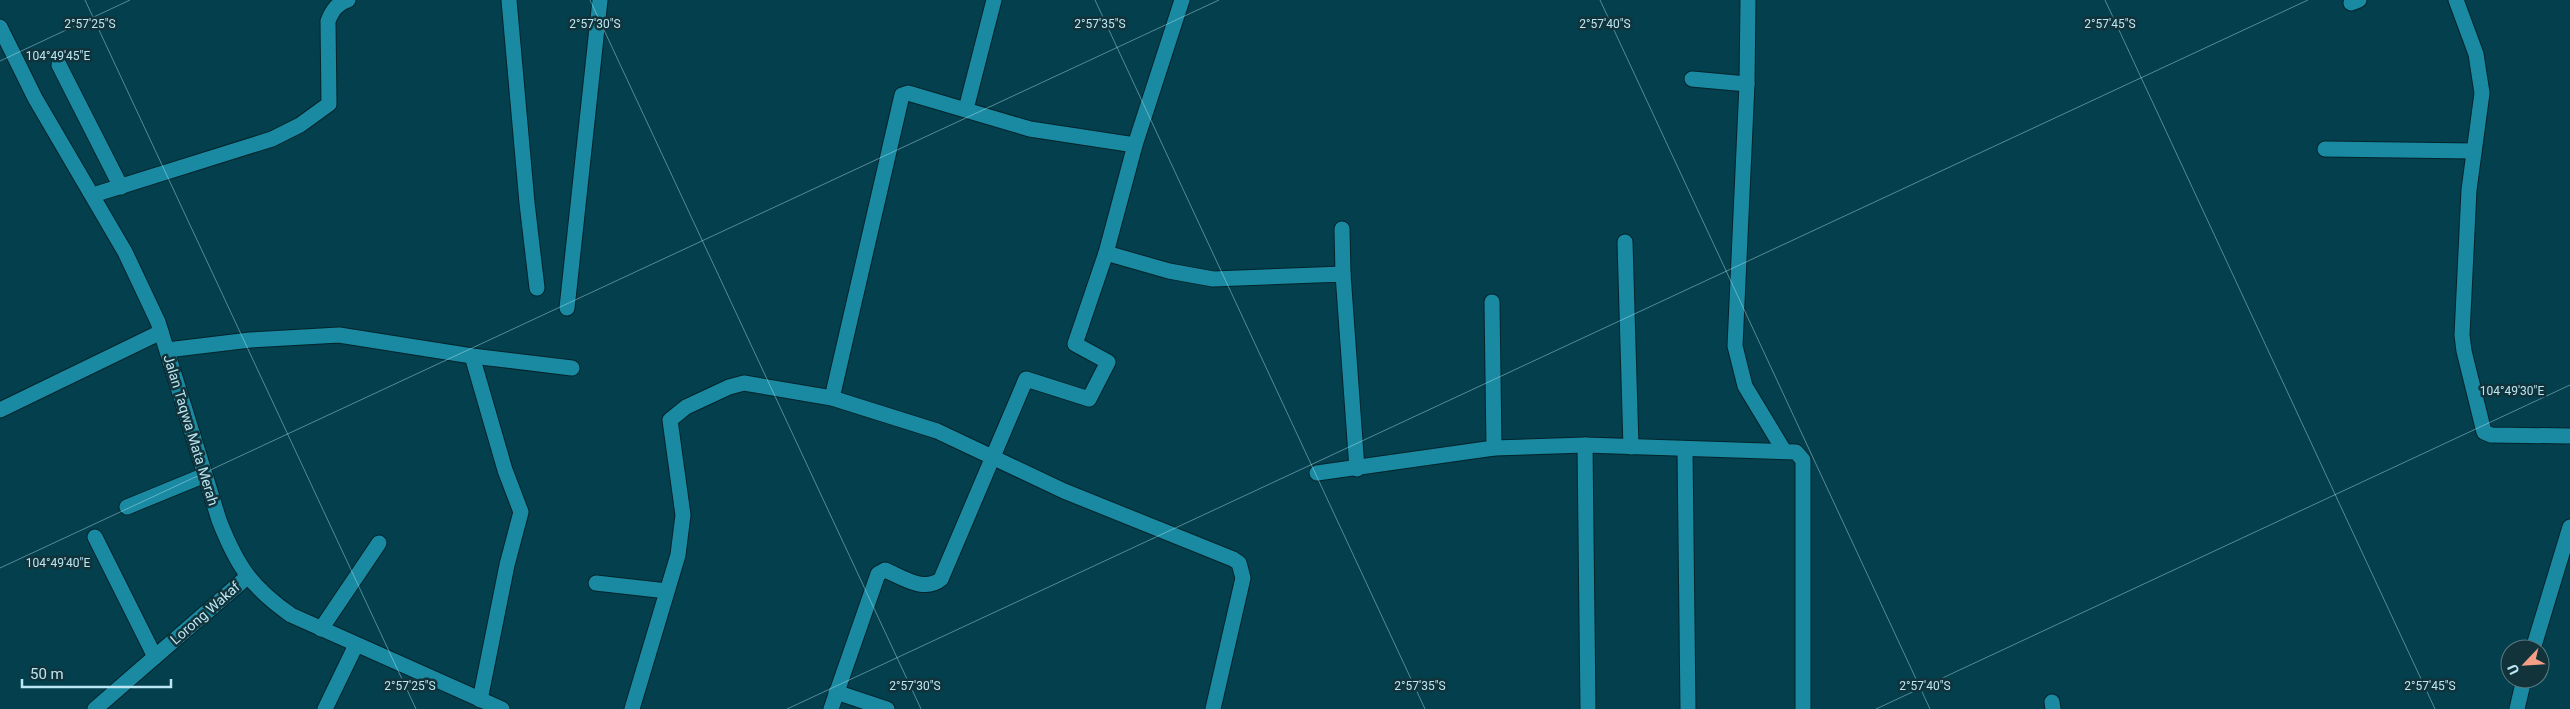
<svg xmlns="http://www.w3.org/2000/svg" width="2570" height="709" font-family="Roboto,sans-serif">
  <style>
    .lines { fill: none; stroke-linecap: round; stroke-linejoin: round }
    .minor-casing { stroke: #03242b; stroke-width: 17 }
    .minor { stroke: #1a8aa2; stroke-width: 15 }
    .ticks { fill: none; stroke: #bae7f3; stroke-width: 1; stroke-opacity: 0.45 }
    .labels { text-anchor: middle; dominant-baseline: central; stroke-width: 5; stroke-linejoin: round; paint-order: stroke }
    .street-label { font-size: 14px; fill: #bae7f3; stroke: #13333b }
    .ticks-label { font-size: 12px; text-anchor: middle; fill: #bae7f3; stroke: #13333b; stroke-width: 5; stroke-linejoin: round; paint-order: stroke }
  </style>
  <rect width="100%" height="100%" fill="#033f4c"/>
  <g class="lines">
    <g class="minor-casing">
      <g id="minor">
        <path d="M 509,0 L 527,203 L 537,288"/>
        <path d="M 1748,0 L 1747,84 L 1735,346 L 1745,386 L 1783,449"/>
        <path d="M 2456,0 L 2476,54 L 2482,93 L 2469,190 L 2462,335 L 2464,351 L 2484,432 L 2491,435 L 2570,436"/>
        <path d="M 2351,3 L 2359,0"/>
        <path d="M 0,27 L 35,98 L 125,252 L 158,322 L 219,520 C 237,566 251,587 291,615 L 502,709"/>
        <path d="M 59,65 L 121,187"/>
        <path d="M 1692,79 L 1747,84"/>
        <path d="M 966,109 L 994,0"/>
        <path d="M 2325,149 L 2474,151"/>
        <path d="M 93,195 L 272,139 L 300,125 L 329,104 L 328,21 C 332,11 337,3 348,0"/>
        <path d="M 1342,229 L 1343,274"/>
        <path d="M 1625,242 L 1631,447"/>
        <path d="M 1106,253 L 1169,271 L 1213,279 L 1343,274 L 1357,469"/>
        <path d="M 1492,302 L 1494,448"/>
        <path d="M 567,308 L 600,0"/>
        <path d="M 167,350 L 250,340 L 339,335 L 472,356 L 572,368"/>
        <path d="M 472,356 L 505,470 L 521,512 L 507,565 L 480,700"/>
        <path d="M 832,398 L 902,95 L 908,93 L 1030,129 L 1135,145"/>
        <path d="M 0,410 L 161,332"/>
        <path d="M 1585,445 L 1588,709"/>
        <path d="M 1685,450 L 1688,709"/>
        <path d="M 1317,473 L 1494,448 L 1585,445 L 1796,452 L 1803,460 L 1803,709"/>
        <path d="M 127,507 L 205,475"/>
        <path d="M 95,537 L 155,657"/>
        <path d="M 596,583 L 667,591"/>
        <path d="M 321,629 L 379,543"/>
        <path d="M 2533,649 L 2570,527"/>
        <path d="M 836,692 L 887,709"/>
        <path d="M 2052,702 L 2053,709"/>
        <path d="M 95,709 L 247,577"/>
        <path d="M 325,709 L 356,645"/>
        <path d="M 632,709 L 678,555 L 683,515 L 670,420 L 686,407 L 729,387 L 744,383 L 832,398 L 937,431 L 1064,491 L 1233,559 L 1239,563 L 1243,578 L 1213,709"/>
        <path d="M 831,709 L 878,574 L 885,570 C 902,577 924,593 941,579 L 1026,379 L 1089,399 L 1108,362 L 1075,344 L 1106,253 L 1135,145 L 1182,0"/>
        <path d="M 2517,709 L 2524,679"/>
      </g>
    </g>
    <use href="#minor" class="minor"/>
  </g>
  <path class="ticks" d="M 85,0 L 416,709M 590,0 L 921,709M 1095,0 L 1425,709M 1600,0 L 1930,709M 2105,0 L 2435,709M 0,61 L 130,0M 0,568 L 1219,0M 787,709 L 2308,0M 1876,709 L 2570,385"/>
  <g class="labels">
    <g class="street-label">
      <text transform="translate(191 430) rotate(73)">Jalan Taqwa Mata Merah</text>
      <text transform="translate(205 613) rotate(-41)">Lorong Wakaf</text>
    </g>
  </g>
  <g class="ticks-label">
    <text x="90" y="28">2°57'25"S</text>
    <text x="595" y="28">2°57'30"S</text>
    <text x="1100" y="28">2°57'35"S</text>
    <text x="1605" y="28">2°57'40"S</text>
    <text x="2110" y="28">2°57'45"S</text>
    <text x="58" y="60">104°49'45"E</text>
    <text x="2512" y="395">104°49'30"E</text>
    <text x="58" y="567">104°49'40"E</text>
    <text x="410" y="690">2°57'25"S</text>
    <text x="915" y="690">2°57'30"S</text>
    <text x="1420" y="690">2°57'35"S</text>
    <text x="1925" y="690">2°57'40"S</text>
    <text x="2430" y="690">2°57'45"S</text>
  </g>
  <g transform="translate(2525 664) rotate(245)"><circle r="24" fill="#13333b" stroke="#567b85"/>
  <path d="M0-4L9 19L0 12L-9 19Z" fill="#f49e86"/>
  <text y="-8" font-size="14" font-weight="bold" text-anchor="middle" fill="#bae7f3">U</text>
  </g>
  <path d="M22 679v8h149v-8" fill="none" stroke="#bae7f3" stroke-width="2.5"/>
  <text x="30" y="679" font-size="15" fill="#bae7f3" stroke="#13333b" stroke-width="4" paint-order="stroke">50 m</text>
</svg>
